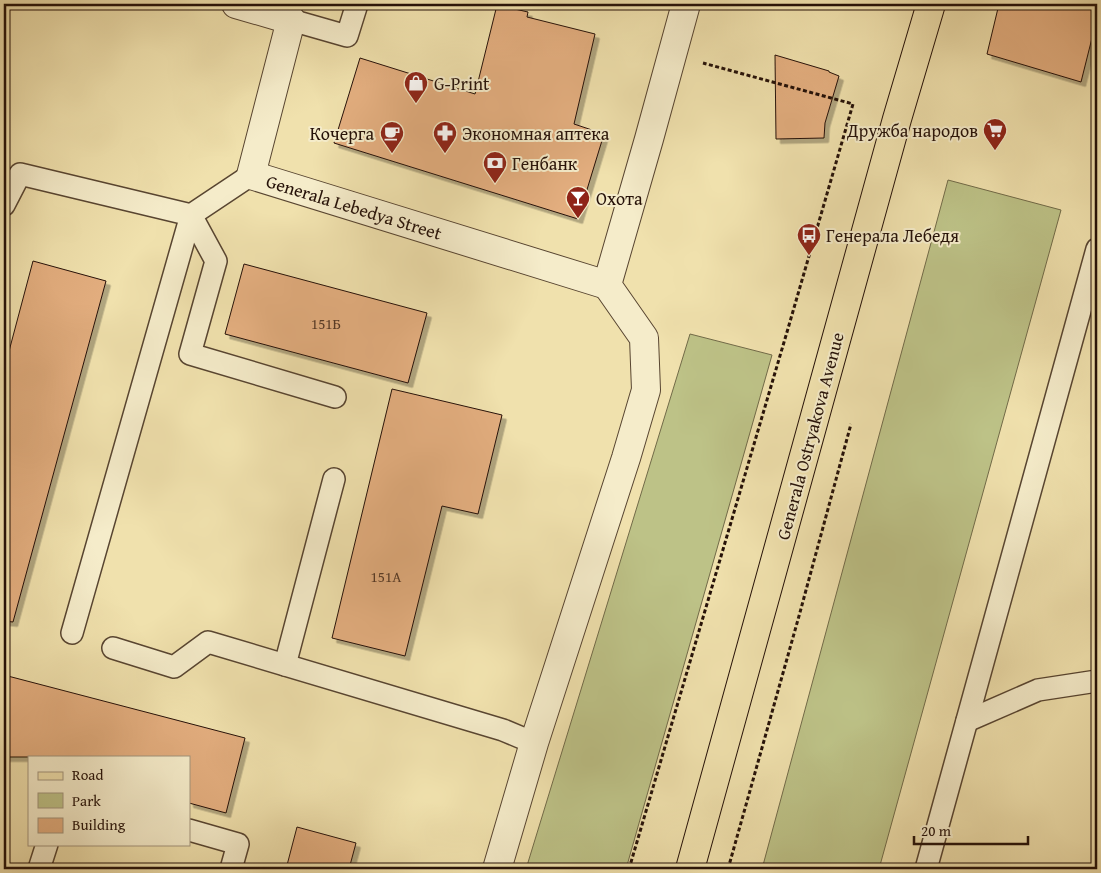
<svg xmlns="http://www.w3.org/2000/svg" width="1101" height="873" font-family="'Gentium Book Plus',serif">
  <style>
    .green { fill: #bdc287; stroke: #716a48 }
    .building { fill: #e3ae7f; stroke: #251108; filter: url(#shadow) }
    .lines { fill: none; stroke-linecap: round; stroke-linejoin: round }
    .service-casing { stroke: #584531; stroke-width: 24 }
    .minor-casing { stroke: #584531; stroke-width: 30 }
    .primary-casing { stroke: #251108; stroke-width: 30 }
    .path { stroke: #251108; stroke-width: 3; stroke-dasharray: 4 2.5; stroke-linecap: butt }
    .service { stroke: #f5ecca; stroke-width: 21 }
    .minor { stroke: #f5ecca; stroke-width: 28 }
    .primary { stroke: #f0e1ad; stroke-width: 28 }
    .labels { text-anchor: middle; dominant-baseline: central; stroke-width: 4; stroke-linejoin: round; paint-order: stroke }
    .number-label { font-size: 15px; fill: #543826 }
    .poi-label { font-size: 18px; fill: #251108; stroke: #f5ecca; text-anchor: start }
    .street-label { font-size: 18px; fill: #251108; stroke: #f5ecca }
  </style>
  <defs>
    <filter id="shadow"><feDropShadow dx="4.5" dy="4.5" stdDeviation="0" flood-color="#0004"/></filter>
  </defs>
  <rect width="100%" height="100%" fill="#f0e1ad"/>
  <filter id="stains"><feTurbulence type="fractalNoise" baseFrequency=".004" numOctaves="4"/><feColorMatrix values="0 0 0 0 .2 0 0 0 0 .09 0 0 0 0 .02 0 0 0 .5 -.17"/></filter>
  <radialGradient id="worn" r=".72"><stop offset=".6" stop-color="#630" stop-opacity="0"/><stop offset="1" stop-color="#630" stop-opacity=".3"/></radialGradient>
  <g class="green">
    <path d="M 948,180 L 1061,210 L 879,869 L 762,869 Z"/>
    <path d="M 690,334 L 772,355 L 626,869 L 526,869 Z"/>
  </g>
  <g class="building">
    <path d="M 999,4 L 1097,4 L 1097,18 L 1081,82 L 987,54 Z"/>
    <path d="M 497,5 L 528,12 L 527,17 L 595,34 L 574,124 L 604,134 L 578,219 L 334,143 L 360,58 L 475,94 Z"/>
    <path d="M 775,55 L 829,71 L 829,72 L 839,76 L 825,123 L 824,138 L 776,139 Z"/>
    <path d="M 33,261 L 106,281 L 13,622 L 4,621 L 4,370 Z"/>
    <path d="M 244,264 L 427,313 L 408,383 L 225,334 Z"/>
    <path d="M 392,389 L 502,415 L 478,514 L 442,506 L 405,656 L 332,638 Z"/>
    <path d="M 4,675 L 245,738 L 226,813 L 189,803 L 189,757 L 4,757 Z"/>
    <path d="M 297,827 L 356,843 L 349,869 L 286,869 Z"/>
  </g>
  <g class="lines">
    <g class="service-casing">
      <g id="service">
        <path d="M 291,20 L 347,36 L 357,4"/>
        <path d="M 4,205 L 20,174 L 191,215 L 251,175"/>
        <path d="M 191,215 L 216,261 L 190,354 L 335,397"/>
        <path d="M 72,633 L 191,215"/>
        <path d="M 113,648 L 174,667 L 208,642 L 503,730 L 534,743"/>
        <path d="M 285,665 L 334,479"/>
        <path d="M 967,721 L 1038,690 L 1097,681"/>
        <path d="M 189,830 L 238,844 L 231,869"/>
        <path d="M 39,869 L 47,844"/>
        <path d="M 926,869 L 1097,249"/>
      </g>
    </g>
    <g class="minor-casing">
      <g id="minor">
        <path d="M 236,4 L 291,20 L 251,175 L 607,285"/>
        <path d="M 497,869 L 534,743 L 626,458 L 646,390 L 644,338 L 607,285 L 649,139 L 686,4"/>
      </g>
    </g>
    <g class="primary-casing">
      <path id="primary" d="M 690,869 L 897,119 L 931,4"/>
    </g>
    <g class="path">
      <path d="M 629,869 L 787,332 L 853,104 L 703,63"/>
      <path d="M 728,869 L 799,616 L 851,424"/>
    </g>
    <use href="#service" class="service"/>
    <use href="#minor" class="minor"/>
    <use href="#primary" class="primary"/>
  </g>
  <defs>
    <g id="shop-pin" transform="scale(1.25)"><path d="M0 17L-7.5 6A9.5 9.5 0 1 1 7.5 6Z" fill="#8f2418" stroke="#f5ecca"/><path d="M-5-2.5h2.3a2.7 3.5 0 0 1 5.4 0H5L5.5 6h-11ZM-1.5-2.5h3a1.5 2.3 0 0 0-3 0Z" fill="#fff"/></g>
    <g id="supermarket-pin" transform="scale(1.25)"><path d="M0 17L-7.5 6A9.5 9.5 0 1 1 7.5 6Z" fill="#8f2418" stroke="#f5ecca"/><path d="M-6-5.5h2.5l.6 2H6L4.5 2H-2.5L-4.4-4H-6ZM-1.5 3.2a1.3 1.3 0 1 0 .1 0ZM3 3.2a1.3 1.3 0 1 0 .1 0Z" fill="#fff"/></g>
    <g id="cafe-pin" transform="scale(1.25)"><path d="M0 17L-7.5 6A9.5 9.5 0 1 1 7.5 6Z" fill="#8f2418" stroke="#f5ecca"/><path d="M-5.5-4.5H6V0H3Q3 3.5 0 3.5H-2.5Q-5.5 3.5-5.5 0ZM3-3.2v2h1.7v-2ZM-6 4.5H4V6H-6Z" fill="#fff"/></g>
    <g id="pharmacy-pin" transform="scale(1.25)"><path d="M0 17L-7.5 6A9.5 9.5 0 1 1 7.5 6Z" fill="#8f2418" stroke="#f5ecca"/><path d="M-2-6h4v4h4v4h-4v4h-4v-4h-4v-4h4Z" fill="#fff"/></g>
    <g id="bank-pin" transform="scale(1.25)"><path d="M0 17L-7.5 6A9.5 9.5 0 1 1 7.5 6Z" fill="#8f2418" stroke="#f5ecca"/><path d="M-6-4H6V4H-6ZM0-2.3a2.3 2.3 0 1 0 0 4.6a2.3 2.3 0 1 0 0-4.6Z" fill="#fff"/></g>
    <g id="bar-pin" transform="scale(1.25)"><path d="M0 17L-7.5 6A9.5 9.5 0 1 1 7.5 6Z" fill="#8f2418" stroke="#f5ecca"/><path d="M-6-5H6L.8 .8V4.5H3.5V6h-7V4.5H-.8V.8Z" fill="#fff"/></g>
    <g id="bus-pin" transform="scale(1.25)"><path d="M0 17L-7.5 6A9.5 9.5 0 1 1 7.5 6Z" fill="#8f2418" stroke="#f5ecca"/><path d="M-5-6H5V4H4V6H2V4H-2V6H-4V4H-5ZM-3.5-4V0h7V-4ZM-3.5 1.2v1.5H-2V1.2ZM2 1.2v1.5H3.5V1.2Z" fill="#fff"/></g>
  </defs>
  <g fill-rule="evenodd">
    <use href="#shop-pin" x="416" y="83"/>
    <use href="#supermarket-pin" x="995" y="130"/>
    <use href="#cafe-pin" x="392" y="133"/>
    <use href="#pharmacy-pin" x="445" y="133"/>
    <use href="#bank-pin" x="495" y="163"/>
    <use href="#bar-pin" x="578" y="198"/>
    <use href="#bus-pin" x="809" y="235"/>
  </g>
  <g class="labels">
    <g class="number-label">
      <text x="326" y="323">151Б</text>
      <text x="386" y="576">151А</text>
    </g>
    <g class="poi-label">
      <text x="434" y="83">G-Print</text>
      <text x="978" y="130" text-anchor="end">Дружба народов</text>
      <text x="374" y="133" text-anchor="end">Кочерга</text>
      <text x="462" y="133">Экономная аптека</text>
      <text x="512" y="163">Генбанк</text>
      <text x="596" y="198">Охота</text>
      <text x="826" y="235">Генерала Лебедя</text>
    </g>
    <g class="street-label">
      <text transform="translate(354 207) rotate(17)">Generala Lebedya Street</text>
      <text transform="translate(810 436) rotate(-75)">Generala Ostryakova Avenue</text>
    </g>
  </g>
  <rect width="1101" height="873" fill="none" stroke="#f0e1ad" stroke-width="20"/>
  <rect x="5" y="5" width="1091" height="863" fill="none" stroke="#251108" stroke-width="2.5"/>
  <rect x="10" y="10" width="1081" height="853" fill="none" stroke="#251108"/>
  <rect x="28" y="756" width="162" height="90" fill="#f5ecca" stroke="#a2947c"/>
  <rect x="38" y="772" width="25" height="8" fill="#f0e1ad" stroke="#a2947c"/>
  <text x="72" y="780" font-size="15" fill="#251108">Road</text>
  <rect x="38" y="793" width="25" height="15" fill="#bdc287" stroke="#a2947c"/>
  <text x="72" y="806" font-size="15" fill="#251108">Park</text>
  <rect x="38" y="818" width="25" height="15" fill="#e3ae7f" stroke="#a2947c"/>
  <text x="72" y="830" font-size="15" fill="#251108">Building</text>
  <path d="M914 836v8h114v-8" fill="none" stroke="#251108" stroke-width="2.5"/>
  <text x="921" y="836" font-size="15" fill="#251108" stroke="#f5ecca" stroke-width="4" paint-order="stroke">20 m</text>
  <rect width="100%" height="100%" filter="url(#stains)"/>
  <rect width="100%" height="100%" fill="url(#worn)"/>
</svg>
